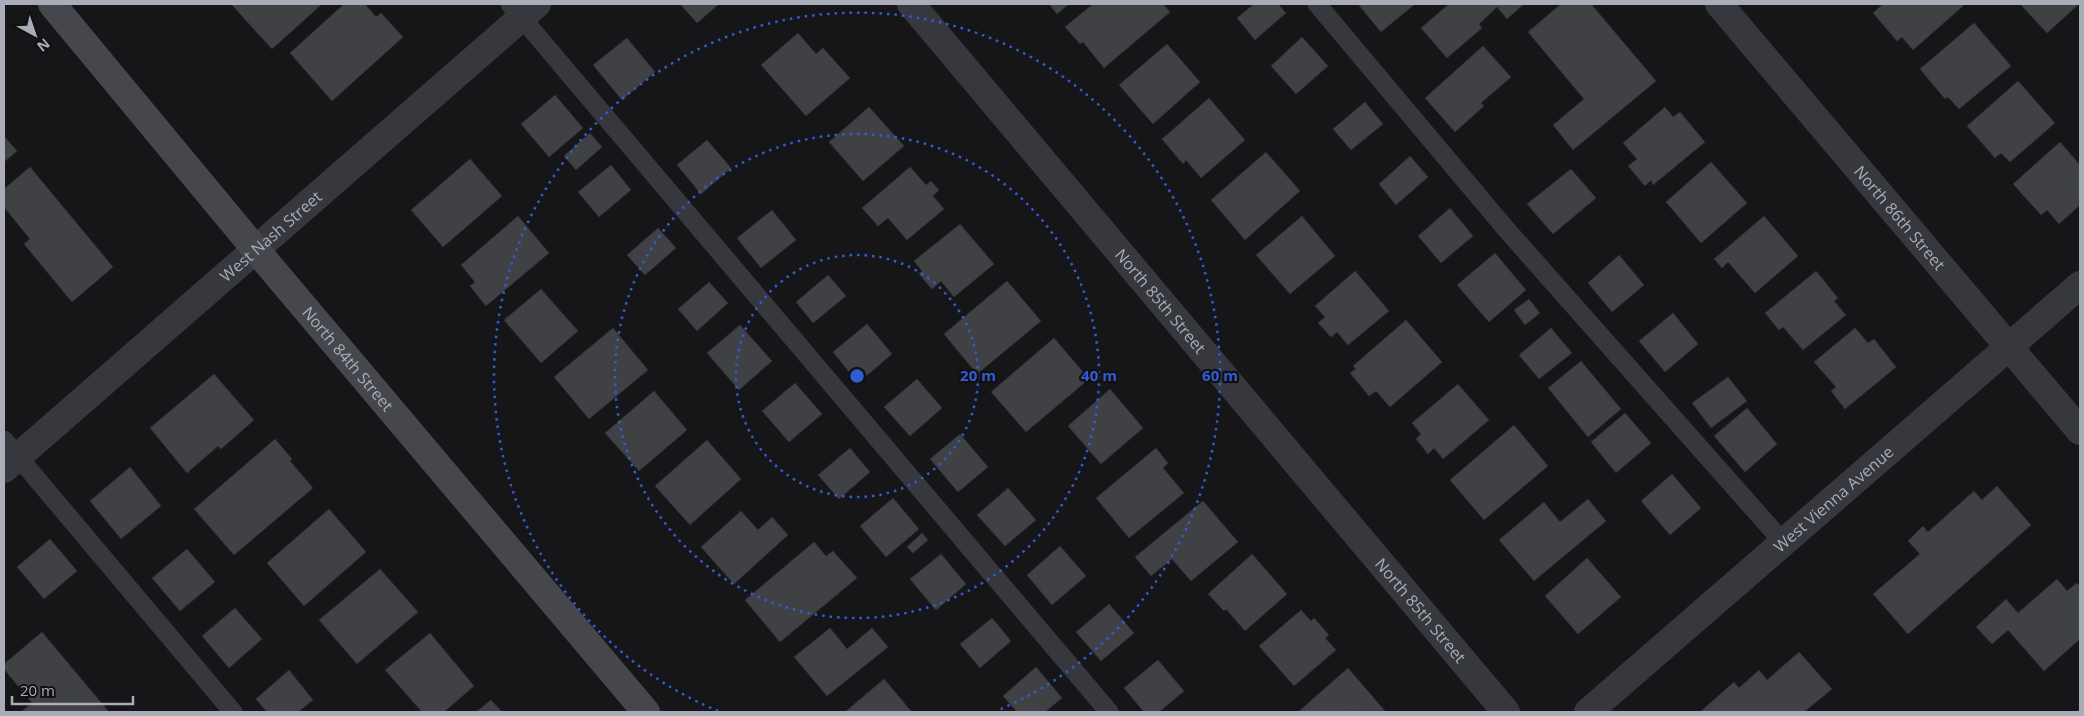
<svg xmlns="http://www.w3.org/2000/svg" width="2084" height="716" font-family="'Open Sans',sans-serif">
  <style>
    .building { fill: #404145; stroke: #303034 }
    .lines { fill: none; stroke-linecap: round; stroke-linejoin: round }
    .lane { stroke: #37383d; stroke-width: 19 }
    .street { stroke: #37383d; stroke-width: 28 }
    .secondary { stroke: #45474d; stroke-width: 28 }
    .ring { fill: none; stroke: #325cd3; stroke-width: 2.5; stroke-dasharray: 2.5 5 }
    .labels { text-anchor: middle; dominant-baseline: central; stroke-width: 4.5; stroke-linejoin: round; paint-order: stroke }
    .street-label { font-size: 16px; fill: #a8adb8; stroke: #111113 }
    .centre { fill: #325cd3; stroke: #111113; stroke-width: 2.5 }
    .ring-label { font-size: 15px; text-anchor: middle; font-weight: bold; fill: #325cd3; stroke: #111113; stroke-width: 4.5; stroke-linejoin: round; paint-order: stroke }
  </style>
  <rect width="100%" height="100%" fill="#161618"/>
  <g class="building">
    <path d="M 231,4 L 322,4 L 272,49 Z"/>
    <path d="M 344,4 L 365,4 L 376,17 L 381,13 L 403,37 L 332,101 L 290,53 Z"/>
    <path d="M 680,4 L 719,4 L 697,23 Z"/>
    <path d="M 1049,4 L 1069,4 L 1057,14 Z"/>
    <path d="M 1093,4 L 1163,4 L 1170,12 L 1104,68 L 1083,42 L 1080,44 L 1065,27 Z"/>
    <path d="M 1254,4 L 1278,4 L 1286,13 L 1255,40 L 1237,18 Z"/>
    <path d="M 1358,4 L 1415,4 L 1381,32 Z"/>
    <path d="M 1449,4 L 1524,4 L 1507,19 L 1497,7 L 1479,24 L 1482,28 L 1447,58 L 1421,28 Z"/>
    <path d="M 1561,4 L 1591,4 L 1656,81 L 1573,150 L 1553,125 L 1584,99 L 1528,32 Z"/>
    <path d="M 1883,4 L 1961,4 L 1963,6 L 1913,50 L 1902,37 L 1897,41 L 1873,13 Z"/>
    <path d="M 2020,4 L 2079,4 L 2047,33 Z"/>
    <path d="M 1974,23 L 2011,66 L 1959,109 L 1948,97 L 1945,99 L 1920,69 Z"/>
    <path d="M 798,33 L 816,54 L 823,48 L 850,78 L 806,116 L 761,65 Z"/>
    <path d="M 1302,37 L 1328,66 L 1296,94 L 1271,66 Z"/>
    <path d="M 627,38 L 655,72 L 622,100 L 593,65 Z"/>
    <path d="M 1167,44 L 1200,82 L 1153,124 L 1119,85 Z"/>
    <path d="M 1483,46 L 1511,77 L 1481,103 L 1484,106 L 1455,132 L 1425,98 Z"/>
    <path d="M 2018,81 L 2055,123 L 2010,162 L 2001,153 L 1995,158 L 1967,126 Z"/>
    <path d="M 555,95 L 583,128 L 549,157 L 521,124 Z"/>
    <path d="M 1209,98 L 1245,140 L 1201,178 L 1186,160 L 1183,164 L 1162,139 Z"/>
    <path d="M 1365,102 L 1383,124 L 1351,150 L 1333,129 Z"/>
    <path d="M 869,107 L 904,146 L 863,181 L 829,142 Z"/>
    <path d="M 1665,107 L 1673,117 L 1680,112 L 1705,142 L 1653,185 L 1651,180 L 1645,186 L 1628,166 L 1637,159 L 1623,143 Z"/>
    <path d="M 590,133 L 602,147 L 576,170 L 564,156 Z"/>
    <path d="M 4,136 L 17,151 L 4,162 Z"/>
    <path d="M 707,140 L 731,168 L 701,194 L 677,165 Z"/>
    <path d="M 2060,142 L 2080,165 L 2080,205 L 2059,224 L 2047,210 L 2041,215 L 2013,184 Z"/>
    <path d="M 1266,152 L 1300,191 L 1245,240 L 1211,200 Z"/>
    <path d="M 1410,156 L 1428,177 L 1396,205 L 1379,184 Z"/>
    <path d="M 470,159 L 502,196 L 443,247 L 411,210 Z"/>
    <path d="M 1711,162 L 1747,203 L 1701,243 L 1666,202 Z"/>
    <path d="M 611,165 L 631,190 L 599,217 L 578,192 Z"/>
    <path d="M 30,167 L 113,267 L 72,302 L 24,244 L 30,239 L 4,207 L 4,189 Z"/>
    <path d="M 910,167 L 926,185 L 931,181 L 939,190 L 933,196 L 944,209 L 907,240 L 888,218 L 878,226 L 862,208 Z"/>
    <path d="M 1571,169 L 1596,198 L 1553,234 L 1527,204 Z"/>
    <path d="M 1450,208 L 1473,236 L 1441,263 L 1418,236 Z"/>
    <path d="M 772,210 L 796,240 L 761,268 L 737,238 Z"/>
    <path d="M 518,216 L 549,253 L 486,306 L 470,286 L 475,282 L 461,265 Z"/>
    <path d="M 1302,216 L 1335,256 L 1290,294 L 1256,255 Z"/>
    <path d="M 1764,216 L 1798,256 L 1755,293 L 1728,262 L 1722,268 L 1714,259 Z"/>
    <path d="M 960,224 L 994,264 L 954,297 L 941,281 L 932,289 L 919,274 L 922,271 L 914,261 Z"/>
    <path d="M 658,228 L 676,248 L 645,275 L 627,255 Z"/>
    <path d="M 1495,253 L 1526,290 L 1489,322 L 1457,285 Z"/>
    <path d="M 1619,255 L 1644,285 L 1612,312 L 1588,283 Z"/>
    <path d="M 1355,271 L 1389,311 L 1348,345 L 1337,332 L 1331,337 L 1318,323 L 1325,317 L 1315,306 Z"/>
    <path d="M 1816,271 L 1838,298 L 1834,301 L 1846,315 L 1803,350 L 1783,327 L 1779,330 L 1765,313 Z"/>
    <path d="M 828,275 L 846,296 L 813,323 L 796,302 Z"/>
    <path d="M 1007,281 L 1041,321 L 977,374 L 944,334 Z"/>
    <path d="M 709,282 L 728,303 L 697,331 L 678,309 Z"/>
    <path d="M 541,289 L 578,331 L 541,363 L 504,320 Z"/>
    <path d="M 1529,299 L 1540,313 L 1525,325 L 1514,310 Z"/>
    <path d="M 1673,313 L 1698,344 L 1665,372 L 1639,341 Z"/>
    <path d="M 1406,320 L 1442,362 L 1390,407 L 1376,391 L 1369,396 L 1350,373 L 1356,369 L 1353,366 Z"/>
    <path d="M 867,324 L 892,354 L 858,383 L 833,352 Z"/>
    <path d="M 740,325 L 772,361 L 739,390 L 707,353 Z"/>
    <path d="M 613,328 L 648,370 L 589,419 L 554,377 Z"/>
    <path d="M 1551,328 L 1572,353 L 1539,379 L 1519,355 Z"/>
    <path d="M 1855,328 L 1868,343 L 1874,339 L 1896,367 L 1845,409 L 1831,391 L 1836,387 L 1814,362 Z"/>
    <path d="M 1054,338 L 1089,379 L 1026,432 L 991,392 Z"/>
    <path d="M 1581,361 L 1621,409 L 1588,437 L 1548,388 Z"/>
    <path d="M 214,374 L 254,420 L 221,449 L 218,446 L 187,473 L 150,428 Z"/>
    <path d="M 1728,377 L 1747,401 L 1711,428 L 1692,403 Z"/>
    <path d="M 917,379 L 942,408 L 910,436 L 884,407 Z"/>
    <path d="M 795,383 L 822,414 L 789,442 L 762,411 Z"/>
    <path d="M 1458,384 L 1489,420 L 1443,459 L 1434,448 L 1428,454 L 1416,439 L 1421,434 L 1412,423 Z"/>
    <path d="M 1110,389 L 1143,428 L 1101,464 L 1068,426 Z"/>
    <path d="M 654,391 L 687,430 L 639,471 L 605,433 Z"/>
    <path d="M 1747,408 L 1777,444 L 1745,472 L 1714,436 Z"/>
    <path d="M 1625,413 L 1651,443 L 1616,473 L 1591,442 Z"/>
    <path d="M 1514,425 L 1548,466 L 1484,520 L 1450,480 Z"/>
    <path d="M 960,434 L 988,467 L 958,492 L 930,459 Z"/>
    <path d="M 275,439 L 292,459 L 290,461 L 313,488 L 234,555 L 194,509 Z"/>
    <path d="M 707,440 L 741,479 L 690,525 L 655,486 Z"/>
    <path d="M 850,448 L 870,472 L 839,499 L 818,475 Z"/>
    <path d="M 1156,448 L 1168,463 L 1163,468 L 1184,493 L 1129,538 L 1096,498 Z"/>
    <path d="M 130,467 L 161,506 L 121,539 L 90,501 Z"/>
    <path d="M 1672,474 L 1701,508 L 1670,535 L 1641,501 Z"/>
    <path d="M 1997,486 L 2031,525 L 1908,634 L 1873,594 L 1920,554 L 1908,541 L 1923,526 L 1928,532 L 1974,491 L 1982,500 Z"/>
    <path d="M 1008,488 L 1036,520 L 1005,546 L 977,515 Z"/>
    <path d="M 893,498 L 919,529 L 886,557 L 860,526 Z"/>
    <path d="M 1588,499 L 1606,521 L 1534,581 L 1499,540 L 1544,502 L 1560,522 Z"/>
    <path d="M 1203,501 L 1238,542 L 1191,581 L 1172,559 L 1151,576 L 1135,557 Z"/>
    <path d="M 329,509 L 366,552 L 304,606 L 267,563 Z"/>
    <path d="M 741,511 L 758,530 L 772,517 L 788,535 L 734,584 L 701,547 Z"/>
    <path d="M 922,533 L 928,540 L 913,553 L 907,547 Z"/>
    <path d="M 50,539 L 77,571 L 44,599 L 17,567 Z"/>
    <path d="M 814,542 L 826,556 L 833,551 L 857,578 L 780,642 L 745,600 Z"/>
    <path d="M 1060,546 L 1086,576 L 1052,605 L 1027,575 Z"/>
    <path d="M 187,549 L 215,582 L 180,611 L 152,578 Z"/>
    <path d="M 941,554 L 966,584 L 936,610 L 910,579 Z"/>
    <path d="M 1252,554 L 1287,594 L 1245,631 L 1226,609 L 1224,611 L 1208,594 Z"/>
    <path d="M 1587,558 L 1621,597 L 1578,634 L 1545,596 Z"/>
    <path d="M 380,569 L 418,612 L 357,664 L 319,620 Z"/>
    <path d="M 2057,579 L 2067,591 L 2077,583 L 2080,586 L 2080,639 L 2044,671 L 2008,630 L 1992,644 L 1976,627 L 2006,599 L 2018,613 Z"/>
    <path d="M 1109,604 L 1134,633 L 1101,661 L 1076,632 Z"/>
    <path d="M 235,608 L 262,639 L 229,668 L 202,636 Z"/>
    <path d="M 1301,610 L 1311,621 L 1314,618 L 1329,635 L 1325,638 L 1336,650 L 1294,686 L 1259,646 Z"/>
    <path d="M 992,618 L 1011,641 L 980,668 L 960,644 Z"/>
    <path d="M 830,628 L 847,649 L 872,628 L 888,647 L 827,696 L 794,657 Z"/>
    <path d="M 42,632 L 109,712 L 21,712 L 32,703 L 4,669 L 4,664 Z"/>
    <path d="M 430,633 L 474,686 L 444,712 L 422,712 L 385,670 Z"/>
    <path d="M 1799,652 L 1832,689 L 1804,712 L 1700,712 L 1734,682 L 1739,688 L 1759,670 L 1767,680 Z"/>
    <path d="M 1158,660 L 1184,691 L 1159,712 L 1144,712 L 1124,688 Z"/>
    <path d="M 1036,667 L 1062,698 L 1045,712 L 1017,712 L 1003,696 Z"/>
    <path d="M 1348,668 L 1385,711 L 1298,712 Z"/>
    <path d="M 289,670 L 313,700 L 298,712 L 267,712 L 256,699 Z"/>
    <path d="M 884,679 L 912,712 L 845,712 Z"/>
    <path d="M 491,700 L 502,712 L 476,712 Z"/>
  </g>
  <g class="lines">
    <g class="lane">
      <path d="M 510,4 L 1109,712"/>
      <path d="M 1317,4 L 1506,229 L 1783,542"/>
      <path d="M 4,440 L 233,712"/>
    </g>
    <g class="street">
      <path id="s1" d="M 911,4 L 1506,712"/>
      <path id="s2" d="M 1719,4 L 2080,431"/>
      <path id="s3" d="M 4,469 L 537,4"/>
      <path id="s4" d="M 1588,712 L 2080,285"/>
    </g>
    <path class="secondary" id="s5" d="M 52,4 L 256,250 L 646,712"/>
  </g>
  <g class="ring">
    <circle cx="857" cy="376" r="121"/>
    <circle cx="857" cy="376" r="242"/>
    <path d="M718 711A363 363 0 1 1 996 711"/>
  </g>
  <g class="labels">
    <g class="street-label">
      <text stroke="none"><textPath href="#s2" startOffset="280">North 86th Street</textPath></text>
      <text stroke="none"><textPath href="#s3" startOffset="354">West Nash Street</textPath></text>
      <text stroke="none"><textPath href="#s1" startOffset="388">North 85th Street</textPath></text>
      <text stroke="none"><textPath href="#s5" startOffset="462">North 84th Street</textPath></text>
      <text stroke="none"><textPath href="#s4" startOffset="325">West Vienna Avenue</textPath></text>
      <text stroke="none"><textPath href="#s1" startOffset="792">North 85th Street</textPath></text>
    </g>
  </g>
  <circle cx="857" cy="376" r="8" class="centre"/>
  <g class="ring-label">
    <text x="978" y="381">20 m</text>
    <text x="1099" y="381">40 m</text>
    <text x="1220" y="381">60 m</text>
  </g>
  <rect width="2084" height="716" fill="none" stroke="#a8adb8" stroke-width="10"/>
  <g transform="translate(35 35) rotate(140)" stroke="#111113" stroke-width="4" paint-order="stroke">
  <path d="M0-4L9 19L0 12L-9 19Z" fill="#a8adb8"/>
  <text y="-8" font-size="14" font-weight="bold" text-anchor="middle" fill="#a8adb8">N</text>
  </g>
  <path d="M12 696v8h121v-8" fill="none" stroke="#a8adb8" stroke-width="2.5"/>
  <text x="20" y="696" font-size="15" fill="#a8adb8" stroke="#111113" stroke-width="4" paint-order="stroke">20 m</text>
</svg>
